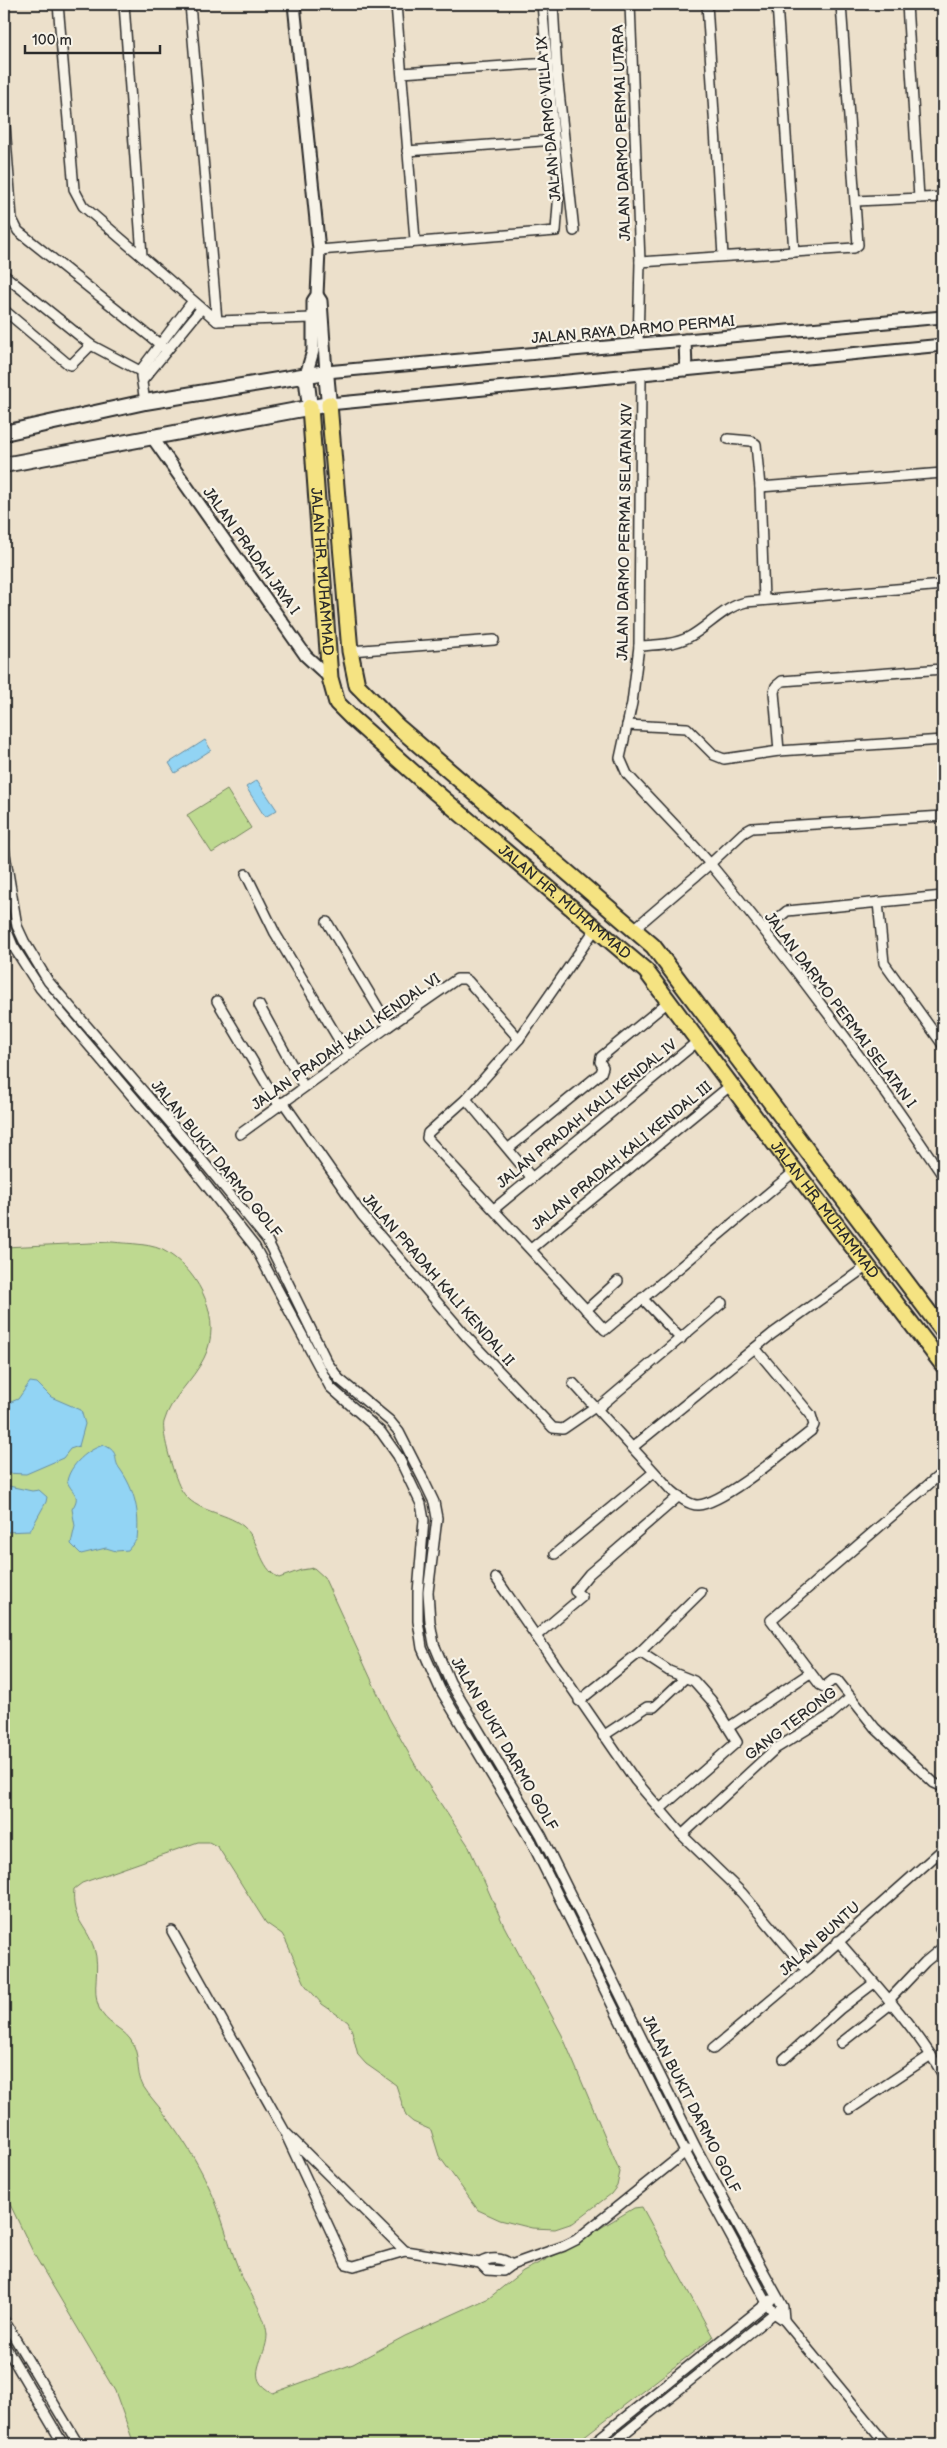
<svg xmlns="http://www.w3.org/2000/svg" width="947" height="2448" font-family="'Balsamiq Sans',sans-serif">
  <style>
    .green { fill: #bed990; stroke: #74825e }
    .water { fill: #92d4f4; stroke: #6990a4 }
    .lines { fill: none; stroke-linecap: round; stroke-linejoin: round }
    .minor-casing { stroke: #2b2b2b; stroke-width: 12 }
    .tertiary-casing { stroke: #2b2b2b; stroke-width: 15 }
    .secondary-casing { stroke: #2b2b2b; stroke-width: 18 }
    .primary-casing { stroke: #2b2b2b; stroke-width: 19 }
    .minor { stroke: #f7f3e8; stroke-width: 9 }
    .tertiary { stroke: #f7f3e8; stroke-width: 11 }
    .secondary { stroke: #f7f3e8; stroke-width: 14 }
    .primary { stroke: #f5e382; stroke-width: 15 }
    .labels { text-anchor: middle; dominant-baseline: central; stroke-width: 4.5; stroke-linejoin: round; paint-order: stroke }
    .street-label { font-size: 15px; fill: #2b2b2b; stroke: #f7f3e8 }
  </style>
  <rect width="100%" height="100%" fill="#ece0cb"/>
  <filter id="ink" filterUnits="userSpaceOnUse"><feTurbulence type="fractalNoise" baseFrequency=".02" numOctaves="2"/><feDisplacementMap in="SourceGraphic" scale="10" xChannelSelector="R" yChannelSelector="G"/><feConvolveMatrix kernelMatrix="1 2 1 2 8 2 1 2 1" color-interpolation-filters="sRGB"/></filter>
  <g filter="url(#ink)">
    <g class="green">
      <path d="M 227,790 L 251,828 L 212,853 L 187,815 Z"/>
      <path d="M 112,1242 C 129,1244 154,1243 168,1253 C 201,1274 223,1321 204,1358 C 193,1381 171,1397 164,1422 C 161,1432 175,1481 182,1491 C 196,1513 224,1511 243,1526 C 260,1540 259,1568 279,1578 L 301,1570 L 314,1568 L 324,1577 L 389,1718 L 417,1768 L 468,1845 L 504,1926 L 562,2035 L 620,2172 L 617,2186 L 611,2194 L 573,2223 L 555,2229 L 532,2228 L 500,2220 L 478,2210 L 439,2156 L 431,2130 L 413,2122 L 406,2116 L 396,2085 L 366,2064 L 358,2055 L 352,2031 L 348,2022 L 322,2004 L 306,1986 L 286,1941 L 282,1934 L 266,1923 L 218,1847 L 209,1842 L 198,1842 L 82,1883 L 74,1889 C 71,1920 86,1924 94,1948 C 101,1970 91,1988 99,2008 C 106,2024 121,2027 130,2039 C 141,2053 135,2071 143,2086 C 149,2096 159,2106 166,2116 C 183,2139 197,2161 209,2187 C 221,2212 227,2239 237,2265 C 244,2286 266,2313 267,2335 C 267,2358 242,2378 273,2393 L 353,2364 L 405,2336 L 489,2298 L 523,2271 L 557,2254 L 634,2208 L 642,2207 L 713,2337 L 574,2444 L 134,2444 L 115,2391 L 35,2256 L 4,2192 L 4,1247 Z"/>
    </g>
    <g class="water">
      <path d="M 205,740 L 211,750 L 175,773 L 169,763 Z"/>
      <path d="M 257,780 L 277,810 L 265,817 L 246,787 Z"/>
      <path d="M 30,1382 L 37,1383 L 51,1397 L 81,1410 L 85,1424 L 79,1446 L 70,1449 L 63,1458 L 26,1474 L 4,1473 L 4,1405 L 18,1399 Z"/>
      <path d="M 104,1445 C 121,1453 112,1459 120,1469 C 135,1490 140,1513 137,1539 L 128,1550 L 116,1551 L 106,1548 L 81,1554 L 71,1544 L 75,1526 L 72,1509 C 82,1494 72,1494 67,1481 C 70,1465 88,1449 104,1445 Z"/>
      <path d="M 4,1485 L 32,1491 L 39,1490 L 47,1497 L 46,1502 L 30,1531 L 4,1532 Z"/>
    </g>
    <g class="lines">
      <g class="minor-casing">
        <g id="minor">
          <path d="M 58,4 L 74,189 L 83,206 L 217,321 L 313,318"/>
          <path d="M 124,4 L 142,256"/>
          <path d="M 190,4 L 217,321"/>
          <path d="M 396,4 L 415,240"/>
          <path d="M 553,4 L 557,73 L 574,231"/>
          <path d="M 630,4 L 640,262 L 638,344"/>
          <path d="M 707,4 L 723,256"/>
          <path d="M 777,4 L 794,252"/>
          <path d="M 907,4 L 919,198"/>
          <path d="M 402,73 L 548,63"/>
          <path d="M 4,112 L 12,219 L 18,231 L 167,350"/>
          <path d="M 407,151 L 555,140"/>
          <path d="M 856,201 L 943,197"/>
          <path d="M 319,250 L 556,231 L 559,191 L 542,4"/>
          <path d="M 640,262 L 854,248 L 858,245 L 841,4"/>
          <path d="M 4,275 L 91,345 L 140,371"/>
          <path d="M 4,310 L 68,364 L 71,365 L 91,345"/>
          <path d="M 140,371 L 192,302"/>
          <path d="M 641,374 L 639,646 L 632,703 L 620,758 L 627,774 C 655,805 685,834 712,866 C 794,965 871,1069 943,1176"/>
          <path d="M 141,376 L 145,402"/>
          <path d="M 143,380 L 201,309"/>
          <path d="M 728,439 L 751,441 L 756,444 L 760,487 L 764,600"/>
          <path d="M 760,487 L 943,473"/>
          <path d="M 639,646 C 655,645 674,645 689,637 C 709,626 724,607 746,602 L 943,585"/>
          <path d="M 350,651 L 494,640"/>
          <path d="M 627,725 L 687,728 L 714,755 L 724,759 L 779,751 L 943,740"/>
          <path d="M 779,751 L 774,692 L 776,686 L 782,681 L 943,669"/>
          <path d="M 4,848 L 17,926 L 24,941 L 48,981 L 193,1149 L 267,1240 L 327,1362 L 339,1379 L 390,1421 L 399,1432 L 424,1481 L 434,1502 L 437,1518 L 428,1592 L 430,1622 L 434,1644 L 450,1682 L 541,1835 L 695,2146 L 783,2307 L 784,2320 L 774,2313 L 767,2303 L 685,2152 L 531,1841 L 440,1689 L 422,1648 L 418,1621 L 418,1592 L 424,1520 L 421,1504 L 398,1456 L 381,1432 L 330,1387 L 255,1247 L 184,1157 L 40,988 L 13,946 L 4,924"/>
          <path d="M 246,874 L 275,933 L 348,1055"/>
          <path d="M 878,902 L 884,963 L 943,1045"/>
          <path d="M 327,922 L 389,1026"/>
          <path d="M 596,928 L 519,1039 L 466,1099 L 428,1133 L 427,1138 L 605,1330 L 795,1171"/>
          <path d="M 634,929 L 710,864 L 743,833 L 752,828 L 943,816"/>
          <path d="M 764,930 L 787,911 L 943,896"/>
          <path d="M 217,1001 L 279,1105"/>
          <path d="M 259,1005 L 304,1087"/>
          <path d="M 466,1099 L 532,1178"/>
          <path d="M 283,1102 L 362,1215 L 467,1337 L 553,1428 L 563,1429 L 595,1407"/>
          <path d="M 240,1134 L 389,1026 L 457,979 L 465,979 L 468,981 L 519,1039"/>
          <path d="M 509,1148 L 601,1073 L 603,1067 L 600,1062 L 601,1057 L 668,1002"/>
          <path d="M 494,1209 L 698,1041"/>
          <path d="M 531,1249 L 731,1085"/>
          <path d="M 642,1298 L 681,1339"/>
          <path d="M 586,1310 L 618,1281"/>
          <path d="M 573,1383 L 671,1490 C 678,1496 688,1505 698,1505 C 723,1504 789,1448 811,1431 L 814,1425 L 811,1415 L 755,1348"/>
          <path d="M 597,1409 L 722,1303"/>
          <path d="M 633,1447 L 772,1334 L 867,1266"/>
          <path d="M 943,1472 L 771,1620 L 820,1685 L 824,1687 L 833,1680 L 838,1681 L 875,1728 L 934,1783 L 943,1787"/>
          <path d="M 555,1554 L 654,1472"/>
          <path d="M 496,1578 L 635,1780 L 682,1835 L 742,1893 L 807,1970"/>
          <path d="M 536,1636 L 582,1597 L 575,1591 L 589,1574 L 679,1496"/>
          <path d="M 640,1652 L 669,1671 L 694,1681 L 711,1700 L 737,1742 L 660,1809"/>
          <path d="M 579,1701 L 640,1652 L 701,1592"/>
          <path d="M 729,1727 L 810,1673"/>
          <path d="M 603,1736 L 647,1707 L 654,1707 L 685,1678"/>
          <path d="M 682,1835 L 775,1749 L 829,1716 L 850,1698"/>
          <path d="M 940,1929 L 943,1926"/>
          <path d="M 172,1931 L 285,2132 L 405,2251 L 480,2263 L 487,2270 L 503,2271 L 511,2265 L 564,2246 L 576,2240 L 688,2150"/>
          <path d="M 838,1941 C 875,1984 915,2026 943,2075"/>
          <path d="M 889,2000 L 925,1962 L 943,1947"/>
          <path d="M 841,2043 L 892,2003"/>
          <path d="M 713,2049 L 807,1970 L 943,1849"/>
          <path d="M 784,2059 L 840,2009 L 874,1983"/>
          <path d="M 850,2109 L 931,2055"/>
          <path d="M 287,2137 L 346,2264 L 354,2266 L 405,2251"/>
          <path d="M 480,2263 C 489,2257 503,2257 511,2265"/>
          <path d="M 4,2320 L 78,2444"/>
          <path d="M 784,2320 L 886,2444"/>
          <path d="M 4,2344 L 63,2444"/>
          <path d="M 592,2444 L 771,2300"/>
          <path d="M 611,2444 L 778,2310"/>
        </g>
      </g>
      <g class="tertiary-casing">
        <g id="tertiary">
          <path d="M 294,4 L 319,250 L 317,295 L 313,301 L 313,351 L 306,375"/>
          <path d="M 317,295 L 321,301 L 326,372 L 943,317"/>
          <path d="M 685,340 L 686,370"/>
          <path d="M 329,404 L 943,345"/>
          <path d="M 152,437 L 306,656 L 330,678"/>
        </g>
      </g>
      <g class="secondary-casing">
        <g id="secondary">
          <path d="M 306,375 L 310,407"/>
          <path d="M 4,433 L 145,402 L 326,372 L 329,404 L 4,465"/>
        </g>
      </g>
      <g class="primary-casing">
        <g id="primary">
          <path d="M 329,404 L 350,651 L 357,685 L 397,726 L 653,946 L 943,1331"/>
          <path id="s1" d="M 310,407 L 330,678 L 337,703 L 352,718 L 434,791 L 646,971 L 795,1171 L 943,1365"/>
        </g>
      </g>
      <use href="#minor" class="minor"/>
      <use href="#tertiary" class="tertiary"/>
      <use href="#secondary" class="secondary"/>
      <use href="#primary" class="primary"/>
    </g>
  </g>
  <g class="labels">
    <g class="street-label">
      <text transform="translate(549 119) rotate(-95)">JALAN DARMO VILLA IX</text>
      <text transform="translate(622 133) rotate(-92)">JALAN DARMO PERMAI UTARA</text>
      <text transform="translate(633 330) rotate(-5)">JALAN RAYA DARMO PERMAI</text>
      <text transform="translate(625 532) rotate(-89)">JALAN DARMO PERMAI SELATAN XIV</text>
      <text transform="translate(251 551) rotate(54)">JALAN PRADAH JAYA I</text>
      <text stroke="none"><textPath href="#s1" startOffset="165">JALAN HR. MUHAMMAD</textPath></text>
      <text stroke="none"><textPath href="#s1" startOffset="600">JALAN HR. MUHAMMAD</textPath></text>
      <text transform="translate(840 1010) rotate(53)">JALAN DARMO PERMAI SELATAN I</text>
      <text transform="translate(346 1042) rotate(-35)">JALAN PRADAH KALI KENDAL VI</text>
      <text transform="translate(587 1114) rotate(-39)">JALAN PRADAH KALI KENDAL IV</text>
      <text transform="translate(622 1156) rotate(-39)">JALAN PRADAH KALI KENDAL III</text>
      <text transform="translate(216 1159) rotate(51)">JALAN BUKIT DARMO GOLF</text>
      <text stroke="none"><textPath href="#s1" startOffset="1005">JALAN HR. MUHAMMAD</textPath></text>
      <text transform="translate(438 1280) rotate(49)">JALAN PRADAH KALI KENDAL II</text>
      <text transform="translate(791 1724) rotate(-37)">GANG TERONG</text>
      <text transform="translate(504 1744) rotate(60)">JALAN BUKIT DARMO GOLF</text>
      <text transform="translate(820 1939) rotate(-42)">JALAN BUNTU</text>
      <text transform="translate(691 2104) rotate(63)">JALAN BUKIT DARMO GOLF</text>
    </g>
  </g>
  <rect width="947" height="2448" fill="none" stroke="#f7f3e8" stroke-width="20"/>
  <rect x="10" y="10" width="927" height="2428" fill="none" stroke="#2b2b2b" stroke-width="2" filter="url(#ink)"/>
  <path d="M25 45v8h135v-8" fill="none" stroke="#2b2b2b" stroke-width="2.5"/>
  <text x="32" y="45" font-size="15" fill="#2b2b2b" stroke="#f7f3e8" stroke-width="4" paint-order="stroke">100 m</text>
</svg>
